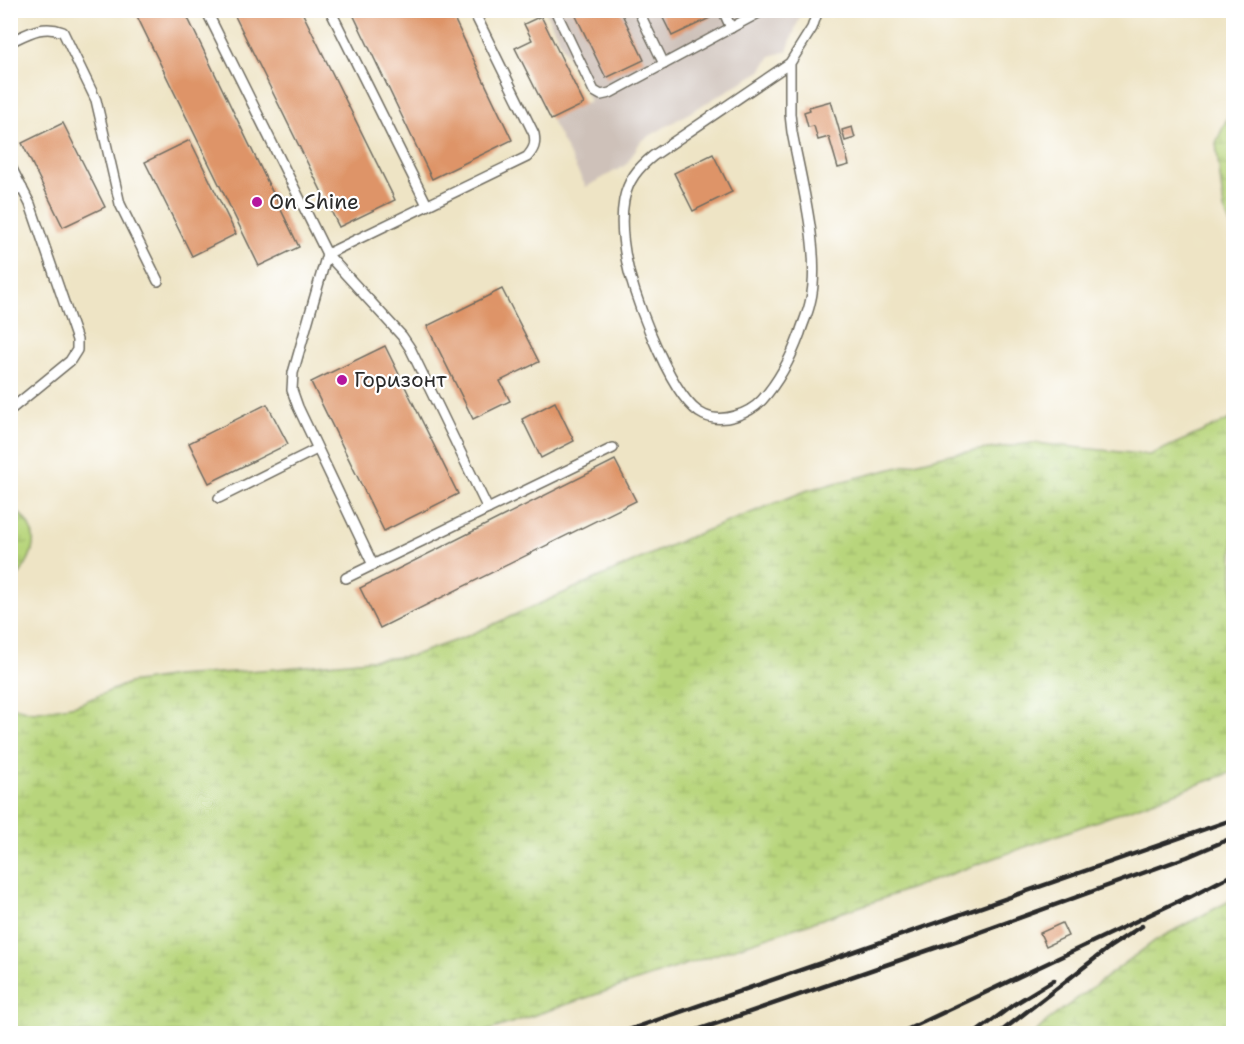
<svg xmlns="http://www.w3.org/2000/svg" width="1244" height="1044" font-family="'Shantell Sans',sans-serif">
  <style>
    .industrial { fill: #cec1b9 }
    .wetland { fill: url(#wetland-marsh); stroke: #728054; stroke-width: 1.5 }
    .building { fill: #de9468 }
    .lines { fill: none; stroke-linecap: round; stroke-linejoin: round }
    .service-casing { stroke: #6f6c61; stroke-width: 12 }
    .service { stroke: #fff; stroke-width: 9 }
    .rail { stroke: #2b2b2b; stroke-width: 4.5 }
    .poi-dot { fill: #b5179e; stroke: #fff; stroke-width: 2 }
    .labels { text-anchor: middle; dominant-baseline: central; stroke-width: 4.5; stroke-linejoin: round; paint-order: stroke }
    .poi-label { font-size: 21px; fill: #2b2b2b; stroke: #fff; text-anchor: start }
  </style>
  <defs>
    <pattern id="wetland-marsh" width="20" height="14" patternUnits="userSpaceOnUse" patternTransform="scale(1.5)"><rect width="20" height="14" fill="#b8d57c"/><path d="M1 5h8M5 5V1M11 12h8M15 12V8" fill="none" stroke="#9eb76b"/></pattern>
  </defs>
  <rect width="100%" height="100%" fill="#fff"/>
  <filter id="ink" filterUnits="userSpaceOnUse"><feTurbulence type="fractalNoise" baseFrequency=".0167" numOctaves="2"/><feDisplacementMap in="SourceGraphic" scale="12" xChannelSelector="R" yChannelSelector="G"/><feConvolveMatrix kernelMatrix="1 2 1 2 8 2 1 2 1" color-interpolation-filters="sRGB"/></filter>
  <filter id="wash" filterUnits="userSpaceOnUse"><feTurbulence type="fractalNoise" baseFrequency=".008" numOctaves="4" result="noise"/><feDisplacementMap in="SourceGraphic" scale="24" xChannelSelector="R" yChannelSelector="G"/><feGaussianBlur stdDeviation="1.35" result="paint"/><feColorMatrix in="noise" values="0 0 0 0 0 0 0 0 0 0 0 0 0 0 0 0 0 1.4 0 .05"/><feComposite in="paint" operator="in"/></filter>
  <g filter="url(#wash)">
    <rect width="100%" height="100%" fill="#eee4c5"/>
    <path class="industrial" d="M 545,11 L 802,11 L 787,51 L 771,56 L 761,71 L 641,141 L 626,165 L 586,187 L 551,120 L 590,101 Z"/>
    <g class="wetland">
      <path d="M 1233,105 L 1233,231 L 1224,209 L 1216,143 Z"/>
      <path d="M 1233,418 L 1233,772 L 873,902 L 481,1033 L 11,1033 L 11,706 L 33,712 L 76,705 L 129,683 L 175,676 L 275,669 L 411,656 L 465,637 L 685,539 L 808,490 L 951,454 L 1033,443 L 1150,455 Z"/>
      <path d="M 11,509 C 19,512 23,516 28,524 C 43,546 23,569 11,587 Z"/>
      <path d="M 1233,899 L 1233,1033 L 1035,1033 L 1047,1021 L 1156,940 Z"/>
    </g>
    <g id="blocks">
      <g class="building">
        <path d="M 134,10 L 184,10 L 299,247 L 259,266 Z"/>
        <path d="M 232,10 L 301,10 L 395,200 L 339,227 Z"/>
        <path d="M 351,10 L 450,10 L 512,140 L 432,179 Z"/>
        <path d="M 573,10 L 620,10 L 644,60 L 606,78 Z"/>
        <path d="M 659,10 L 706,10 L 710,18 L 672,36 Z"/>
        <path d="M 541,16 L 584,104 L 551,120 L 515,48 L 532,40 L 524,24 Z"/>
        <path d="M 831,101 L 849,165 L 838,168 L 829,137 L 818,140 L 814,126 L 808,127 L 804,112 L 810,110 L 809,107 Z"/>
        <path d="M 63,123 L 105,207 L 63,227 L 22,143 Z"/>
        <path d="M 852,127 L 855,138 L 845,141 L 842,130 Z"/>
        <path d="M 190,140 L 236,234 L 192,256 L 145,162 Z"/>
        <path d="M 713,154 L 732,192 L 693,211 L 674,173 Z"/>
        <path d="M 502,289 L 539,362 L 500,381 L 510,401 L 473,419 L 427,326 Z"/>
        <path d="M 385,346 L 458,494 L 384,531 L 311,382 Z"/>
        <path d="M 555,402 L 574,441 L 541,458 L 522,419 Z"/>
        <path d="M 267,404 L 288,444 L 209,483 L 189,443 Z"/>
        <path d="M 615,460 L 636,501 L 380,628 L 360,588 Z"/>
        <path d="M 1062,923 L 1068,936 L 1046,946 L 1040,933 Z"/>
      </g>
    </g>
  </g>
  <g filter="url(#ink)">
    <use href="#blocks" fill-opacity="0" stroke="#6f6c61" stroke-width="1.5"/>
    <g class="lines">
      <g class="service-casing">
        <g id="service">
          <path d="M 206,10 L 327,254 L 402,336 L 410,348 L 488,509"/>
          <path d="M 330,10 L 427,205"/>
          <path d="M 555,10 L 594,91 L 601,95 L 610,93 L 764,10"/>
          <path d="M 638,10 L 664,64"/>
          <path d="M 723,10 L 731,28"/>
          <path d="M 10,42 C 29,33 43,24 63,32 L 96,100 L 120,204 L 158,281"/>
          <path d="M 790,63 L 790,114 L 792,132 C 801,180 822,257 810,303 C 808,313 803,323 800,333 C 791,358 779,381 762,400 C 749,414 722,424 704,415 C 673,402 638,305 629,272 C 624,251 620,222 624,200 C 628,180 638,168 653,156 L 790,63 L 812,28 L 818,10"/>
          <path d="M 10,165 L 30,204 L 77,340 L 77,350 L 70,361 L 10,410"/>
          <path d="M 10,193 L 22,188"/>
          <path d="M 219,498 L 317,449"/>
          <path d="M 373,565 L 298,407 L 292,390 L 293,373 L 327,254 L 527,157 C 534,149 536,144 534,134 L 473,10"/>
          <path d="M 346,578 L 613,448"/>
        </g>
      </g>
      <use href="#service" class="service"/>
      <g class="rail">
        <path d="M 1180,902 L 1234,874"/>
        <path d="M 617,1034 L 1234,819"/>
        <path d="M 686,1034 L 961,939 L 1187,857 L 1234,837"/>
        <path d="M 898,1034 L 1187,897"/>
        <path d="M 974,1034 L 1013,1005 L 1054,980"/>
        <path d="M 998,1034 L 1111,946 L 1142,926"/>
      </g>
    </g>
  </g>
  <g class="poi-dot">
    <circle cx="257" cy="202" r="6"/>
    <circle cx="342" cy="380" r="6"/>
  </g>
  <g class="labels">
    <g class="poi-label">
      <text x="269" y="202">On Shine</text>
      <text x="354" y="380">Горизонт</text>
    </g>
  </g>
  <rect width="1244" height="1044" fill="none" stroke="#fff" stroke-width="36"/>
</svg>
